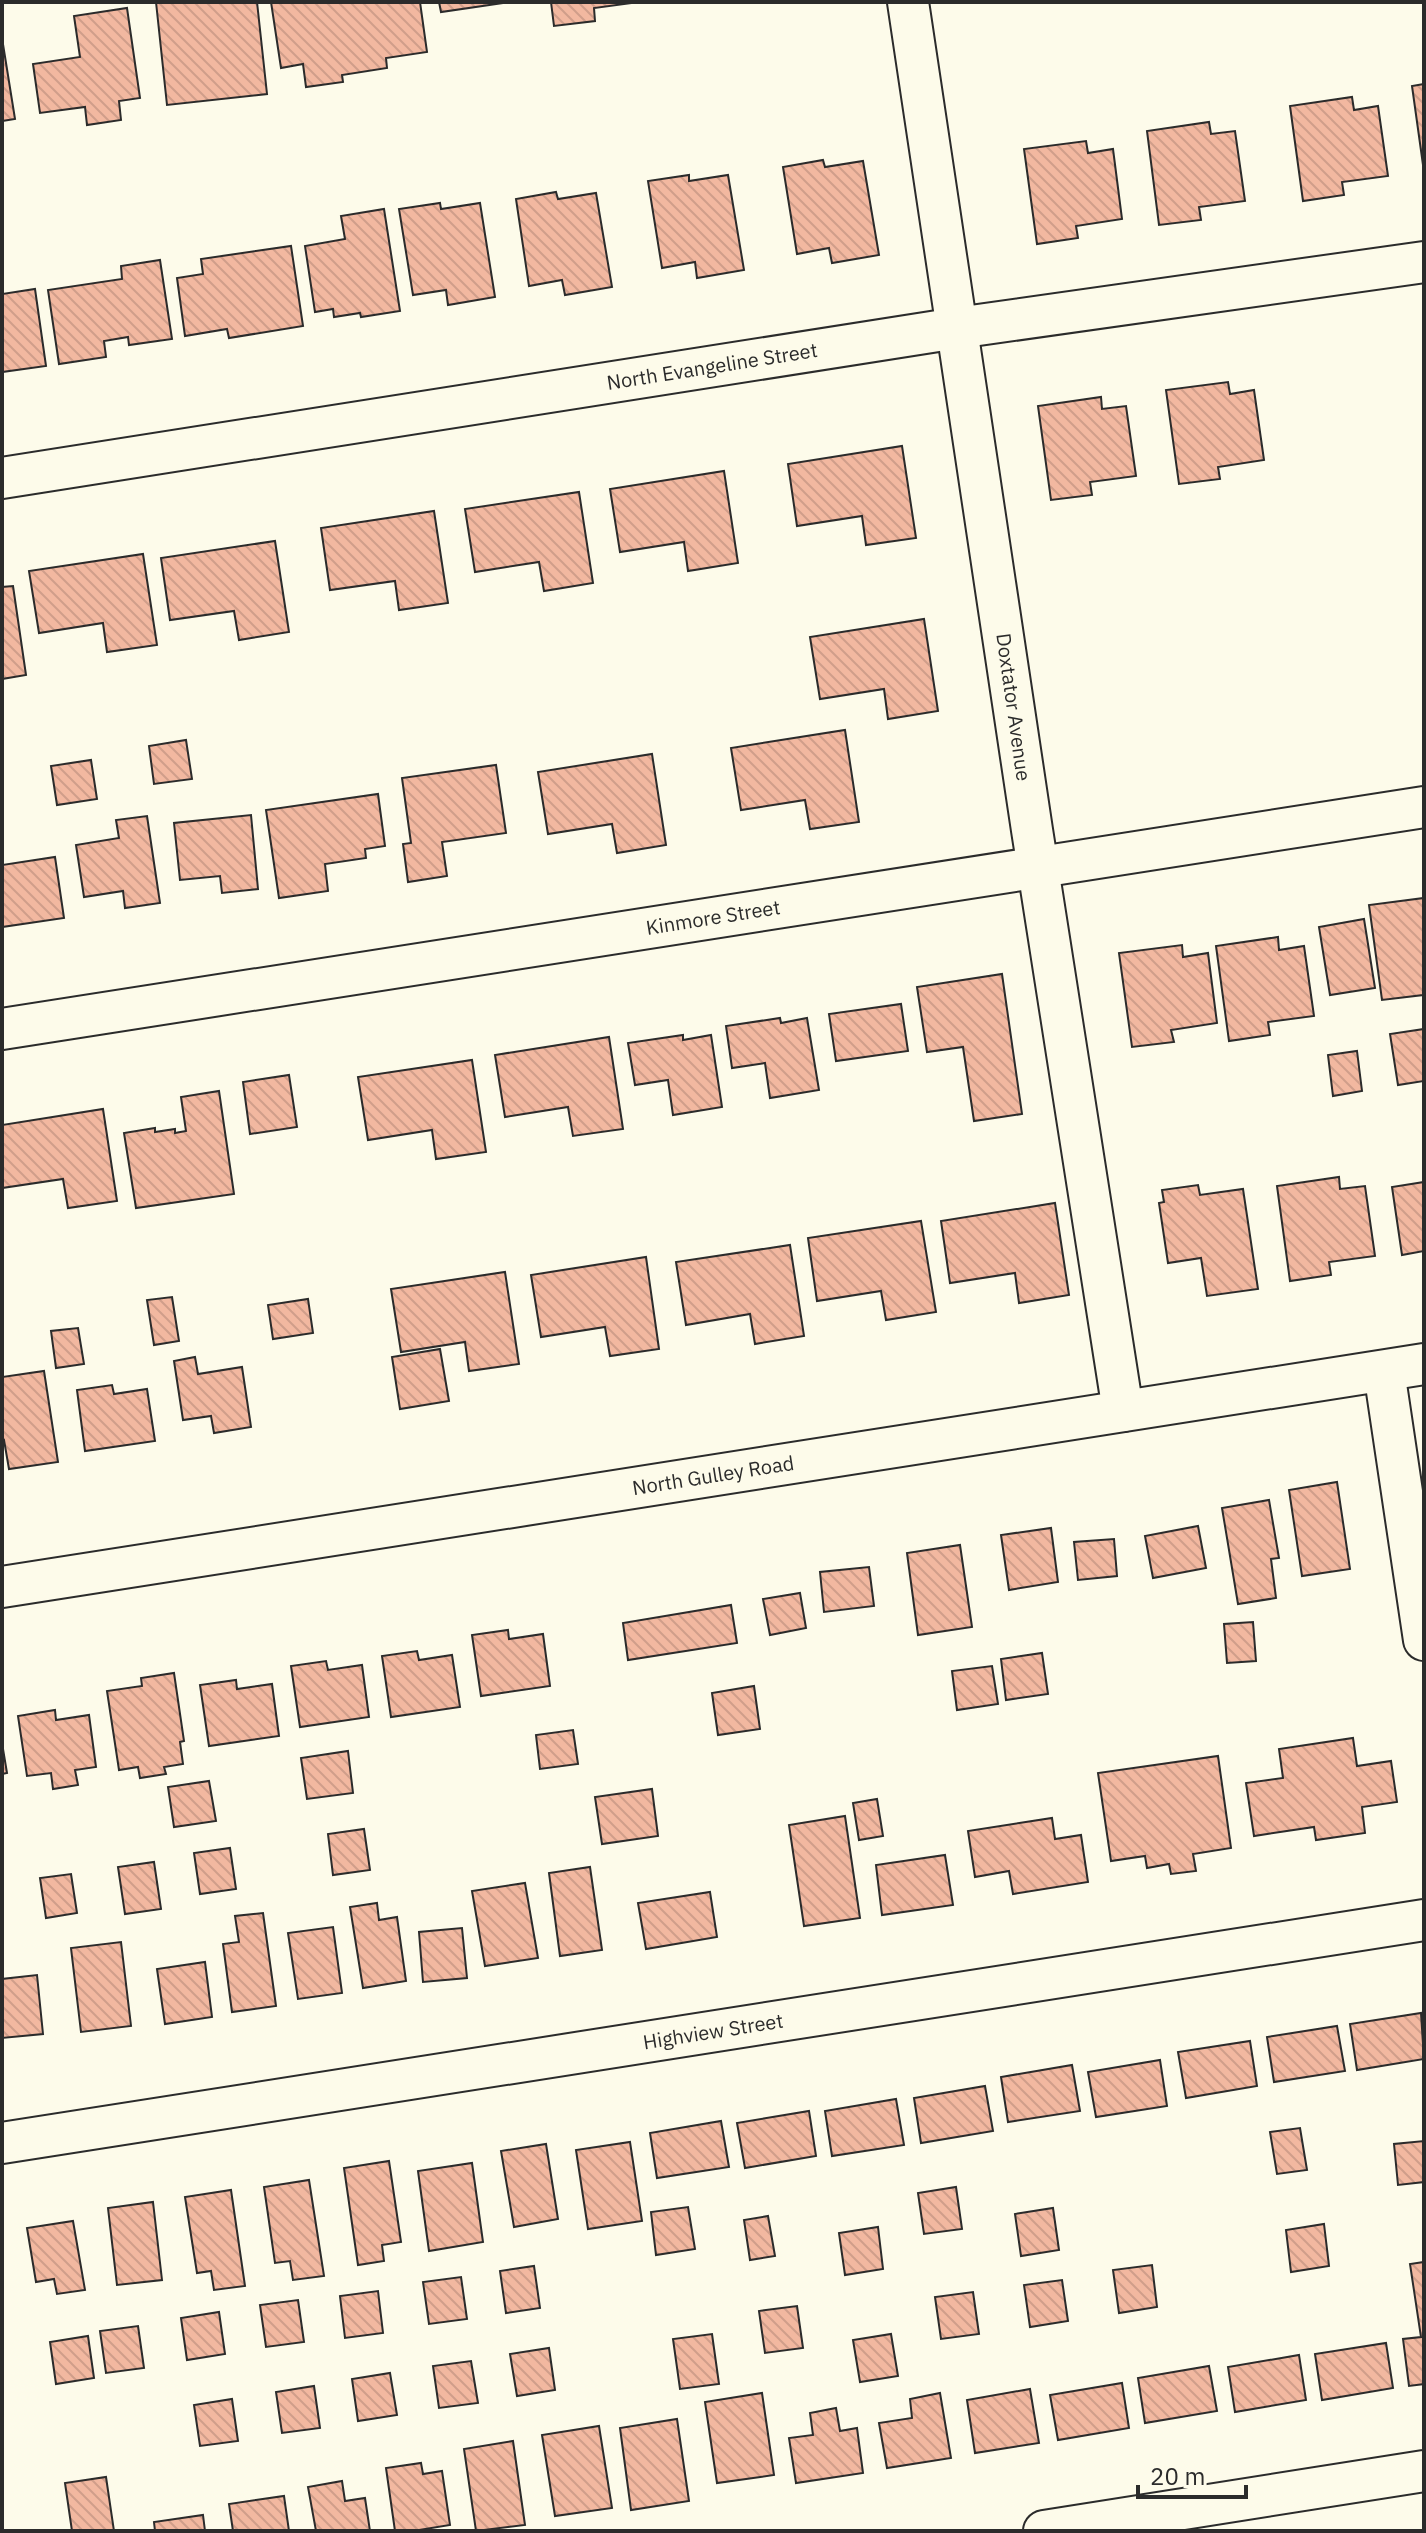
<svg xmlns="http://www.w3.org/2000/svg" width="1426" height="2533" font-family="'IBM Plex Sans',sans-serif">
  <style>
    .building { fill: url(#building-back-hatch); stroke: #2b2b2b; stroke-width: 2 }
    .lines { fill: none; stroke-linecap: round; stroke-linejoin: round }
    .minor-casing { stroke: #2b2b2b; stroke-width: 44 }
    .minor { stroke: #fdfbea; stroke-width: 40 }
    .labels { text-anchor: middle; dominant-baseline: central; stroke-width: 6; stroke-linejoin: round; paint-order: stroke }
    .street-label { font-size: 20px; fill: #2b2b2b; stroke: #fdfbea }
  </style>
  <defs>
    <pattern id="building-back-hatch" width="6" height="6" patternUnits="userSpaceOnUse" patternTransform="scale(2)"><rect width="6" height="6" fill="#f2b8a0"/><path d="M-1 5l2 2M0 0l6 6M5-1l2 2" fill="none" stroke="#d09e8a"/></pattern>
  </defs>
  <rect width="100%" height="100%" fill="#fdfbea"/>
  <g class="building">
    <path d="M 156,2 L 257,2 L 267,94 L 167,105 Z"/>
    <path d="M 271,2 L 420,2 L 427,52 L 386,58 L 387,68 L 342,75 L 343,82 L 306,87 L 303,64 L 281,68 Z"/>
    <path d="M 439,2 L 510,2 L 441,12 Z"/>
    <path d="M 551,2 L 639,2 L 594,8 L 595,21 L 554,26 Z"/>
    <path d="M 127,8 L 140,98 L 119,101 L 121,120 L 87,125 L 85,107 L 40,113 L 33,64 L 80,57 L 74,16 Z"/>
    <path d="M 2,38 L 15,119 L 2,121 Z"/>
    <path d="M 1424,84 L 1424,172 L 1412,86 Z"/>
    <path d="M 1352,97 L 1354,110 L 1378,106 L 1388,176 L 1342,182 L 1344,195 L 1303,201 L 1290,106 Z"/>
    <path d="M 1209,122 L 1211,134 L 1235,131 L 1245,201 L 1199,207 L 1201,220 L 1159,225 L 1147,131 Z"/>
    <path d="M 1086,141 L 1088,153 L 1113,149 L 1122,219 L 1076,226 L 1078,238 L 1037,244 L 1024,149 Z"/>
    <path d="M 823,160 L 825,167 L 863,161 L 879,255 L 832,263 L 829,248 L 797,254 L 783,167 Z"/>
    <path d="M 689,175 L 689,181 L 728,175 L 744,270 L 697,278 L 695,262 L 662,268 L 648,181 Z"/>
    <path d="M 556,192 L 558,199 L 596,193 L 612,287 L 565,295 L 562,280 L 529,286 L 516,199 Z"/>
    <path d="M 440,203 L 441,209 L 480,203 L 495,297 L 448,305 L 446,290 L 413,295 L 399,209 Z"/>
    <path d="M 384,209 L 400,311 L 361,317 L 360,313 L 334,317 L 333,309 L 315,312 L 305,246 L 345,239 L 341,216 Z"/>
    <path d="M 291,246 L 303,326 L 229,338 L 227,329 L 185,336 L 177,278 L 203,274 L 201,259 Z"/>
    <path d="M 160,260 L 172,339 L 129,345 L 128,337 L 104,341 L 106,357 L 59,364 L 48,290 L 122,279 L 121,266 Z"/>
    <path d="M 35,289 L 46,366 L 2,372 L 2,294 Z"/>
    <path d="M 1228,382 L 1230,394 L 1254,390 L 1264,460 L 1218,467 L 1220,479 L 1179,484 L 1166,390 Z"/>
    <path d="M 1101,397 L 1102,409 L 1126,406 L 1136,476 L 1090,482 L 1092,495 L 1051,500 L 1038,406 Z"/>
    <path d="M 902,446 L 916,538 L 866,545 L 862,516 L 797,526 L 788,464 Z"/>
    <path d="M 724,471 L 738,563 L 688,571 L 684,542 L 620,552 L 610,489 Z"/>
    <path d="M 579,492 L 593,583 L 544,591 L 539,562 L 475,572 L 465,509 Z"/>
    <path d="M 434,511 L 448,603 L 399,610 L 395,581 L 330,590 L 321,528 Z"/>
    <path d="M 275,541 L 289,632 L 239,640 L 234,611 L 170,620 L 161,558 Z"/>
    <path d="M 143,554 L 157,645 L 107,652 L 103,623 L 39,633 L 29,571 Z"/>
    <path d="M 13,586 L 26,675 L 2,679 L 2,587 Z"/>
    <path d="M 924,619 L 938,711 L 888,719 L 884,689 L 820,699 L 810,637 Z"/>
    <path d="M 845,730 L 859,822 L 810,829 L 805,800 L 741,810 L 731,748 Z"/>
    <path d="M 186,740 L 192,779 L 154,784 L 149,746 Z"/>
    <path d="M 652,754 L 666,845 L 617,853 L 612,824 L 548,834 L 538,772 Z"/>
    <path d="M 91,760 L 97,799 L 57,805 L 51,766 Z"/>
    <path d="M 496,765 L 506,833 L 442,842 L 447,876 L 408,882 L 403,844 L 411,843 L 402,778 Z"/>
    <path d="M 378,794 L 385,846 L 365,849 L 366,858 L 325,864 L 328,891 L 279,898 L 266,810 Z"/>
    <path d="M 251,815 L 258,889 L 222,893 L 220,876 L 180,880 L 174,823 Z"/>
    <path d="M 147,816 L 160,903 L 125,908 L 123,891 L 84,897 L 76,845 L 119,838 L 116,820 Z"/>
    <path d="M 55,857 L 64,918 L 2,927 L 2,865 Z"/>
    <path d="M 1424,898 L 1423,995 L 1382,1000 L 1369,905 Z"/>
    <path d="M 1364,919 L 1375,988 L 1330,995 L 1319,927 Z"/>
    <path d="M 1278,937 L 1279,950 L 1304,946 L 1314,1016 L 1268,1022 L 1270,1035 L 1229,1041 L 1216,946 Z"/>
    <path d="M 1182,945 L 1183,957 L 1208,953 L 1217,1023 L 1171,1030 L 1174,1042 L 1132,1047 L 1119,953 Z"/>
    <path d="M 1002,974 L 1022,1114 L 974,1121 L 963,1047 L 927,1052 L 917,987 Z"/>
    <path d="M 901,1004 L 908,1051 L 836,1061 L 829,1014 Z"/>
    <path d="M 780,1018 L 781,1023 L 807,1018 L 819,1090 L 770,1098 L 765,1063 L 732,1068 L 726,1026 Z"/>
    <path d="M 1424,1029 L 1424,1081 L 1398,1085 L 1390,1034 Z"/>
    <path d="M 683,1035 L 683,1040 L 711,1035 L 722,1107 L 673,1115 L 668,1080 L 635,1085 L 628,1043 Z"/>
    <path d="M 609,1037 L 623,1129 L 573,1136 L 568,1107 L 505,1117 L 495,1055 Z"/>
    <path d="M 1357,1051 L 1362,1091 L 1333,1096 L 1328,1055 Z"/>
    <path d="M 472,1060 L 486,1152 L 436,1159 L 432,1130 L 368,1140 L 358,1077 Z"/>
    <path d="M 289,1075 L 297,1127 L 250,1134 L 243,1082 Z"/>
    <path d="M 219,1091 L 234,1194 L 136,1208 L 124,1133 L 155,1128 L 155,1132 L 175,1129 L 175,1133 L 186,1131 L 181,1097 Z"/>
    <path d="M 103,1109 L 117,1201 L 68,1208 L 63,1179 L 2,1188 L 2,1125 Z"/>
    <path d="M 1339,1177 L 1340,1189 L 1365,1186 L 1375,1256 L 1329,1262 L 1331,1275 L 1290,1281 L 1277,1186 Z"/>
    <path d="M 1424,1182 L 1424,1251 L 1402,1255 L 1392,1187 Z"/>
    <path d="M 1198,1185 L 1200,1195 L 1243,1189 L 1258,1289 L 1207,1296 L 1201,1258 L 1168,1263 L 1159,1203 L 1164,1202 L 1162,1190 Z"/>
    <path d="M 1055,1203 L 1069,1295 L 1019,1303 L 1015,1273 L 950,1283 L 941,1221 Z"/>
    <path d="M 921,1221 L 936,1312 L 886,1320 L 881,1291 L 817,1301 L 808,1238 Z"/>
    <path d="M 790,1245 L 804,1336 L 755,1344 L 750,1314 L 686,1325 L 676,1262 Z"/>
    <path d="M 646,1257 L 659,1349 L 610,1356 L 605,1327 L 541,1337 L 531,1275 Z"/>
    <path d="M 505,1272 L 519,1364 L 469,1371 L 465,1342 L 401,1352 L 391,1289 Z"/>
    <path d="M 172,1297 L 179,1341 L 154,1345 L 147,1300 Z"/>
    <path d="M 308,1299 L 313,1333 L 273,1339 L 268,1305 Z"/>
    <path d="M 78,1328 L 84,1364 L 56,1368 L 51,1331 Z"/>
    <path d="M 440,1349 L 449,1401 L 400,1409 L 392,1357 Z"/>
    <path d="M 195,1357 L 198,1374 L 242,1367 L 251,1427 L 214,1433 L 211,1416 L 183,1420 L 174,1361 Z"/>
    <path d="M 44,1371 L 58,1462 L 9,1469 L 4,1440 L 2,1441 L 2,1377 Z"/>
    <path d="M 112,1385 L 114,1394 L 147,1389 L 155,1441 L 85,1451 L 77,1390 Z"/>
    <path d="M 1337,1482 L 1350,1569 L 1302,1576 L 1289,1490 Z"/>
    <path d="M 1269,1500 L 1279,1558 L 1271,1559 L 1276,1598 L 1238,1604 L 1222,1508 Z"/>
    <path d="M 1198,1526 L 1206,1568 L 1153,1578 L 1145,1536 Z"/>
    <path d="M 1051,1528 L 1058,1582 L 1009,1590 L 1001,1535 Z"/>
    <path d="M 1114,1539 L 1117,1576 L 1078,1580 L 1074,1542 Z"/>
    <path d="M 960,1545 L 972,1627 L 918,1635 L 907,1553 Z"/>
    <path d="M 869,1567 L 874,1606 L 824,1612 L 820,1572 Z"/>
    <path d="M 800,1593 L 806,1628 L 770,1635 L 763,1599 Z"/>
    <path d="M 731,1605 L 737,1643 L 628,1660 L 623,1623 Z"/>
    <path d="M 1253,1622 L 1256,1661 L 1227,1663 L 1224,1624 Z"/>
    <path d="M 508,1630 L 509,1639 L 543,1634 L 550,1686 L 481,1696 L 472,1635 Z"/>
    <path d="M 417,1651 L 419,1660 L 452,1655 L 460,1707 L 391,1717 L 382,1656 Z"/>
    <path d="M 1042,1653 L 1048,1694 L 1006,1700 L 1001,1659 Z"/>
    <path d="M 326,1661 L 328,1670 L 362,1665 L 369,1717 L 300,1727 L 291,1666 Z"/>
    <path d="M 992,1666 L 998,1704 L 957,1710 L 952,1671 Z"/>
    <path d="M 174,1673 L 184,1741 L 180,1742 L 183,1764 L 164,1767 L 166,1774 L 140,1778 L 138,1767 L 119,1770 L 107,1691 L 142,1686 L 141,1678 Z"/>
    <path d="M 236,1680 L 237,1689 L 272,1684 L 279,1736 L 209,1746 L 200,1685 Z"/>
    <path d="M 754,1686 L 760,1729 L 718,1735 L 712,1693 Z"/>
    <path d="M 55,1710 L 56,1720 L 89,1715 L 96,1767 L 75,1770 L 78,1785 L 53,1789 L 51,1773 L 27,1776 L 18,1716 Z"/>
    <path d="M 573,1730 L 578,1764 L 540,1769 L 536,1735 Z"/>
    <path d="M 1353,1738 L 1357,1766 L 1391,1761 L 1397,1802 L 1362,1807 L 1365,1833 L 1316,1840 L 1314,1827 L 1254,1836 L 1246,1783 L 1283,1778 L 1279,1749 Z"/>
    <path d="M 2,1743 L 7,1773 L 2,1774 Z"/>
    <path d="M 348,1751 L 353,1793 L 307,1799 L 301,1758 Z"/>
    <path d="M 1218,1756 L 1231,1848 L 1193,1854 L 1196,1871 L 1171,1874 L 1169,1864 L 1147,1868 L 1145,1856 L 1111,1861 L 1098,1773 Z"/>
    <path d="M 209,1781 L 216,1821 L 174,1827 L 168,1787 Z"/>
    <path d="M 652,1789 L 658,1836 L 602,1844 L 595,1797 Z"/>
    <path d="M 877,1799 L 883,1836 L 859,1840 L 853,1803 Z"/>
    <path d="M 845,1816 L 860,1918 L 804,1926 L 789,1825 Z"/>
    <path d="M 1052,1818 L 1055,1839 L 1081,1835 L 1088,1882 L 1013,1894 L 1009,1871 L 975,1877 L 968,1831 Z"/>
    <path d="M 364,1829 L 370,1870 L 333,1875 L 328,1834 Z"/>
    <path d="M 230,1848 L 236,1889 L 200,1894 L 194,1853 Z"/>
    <path d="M 945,1855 L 953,1905 L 882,1915 L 876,1865 Z"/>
    <path d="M 154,1862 L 161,1909 L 125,1914 L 118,1867 Z"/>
    <path d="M 590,1867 L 602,1950 L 560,1956 L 549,1873 Z"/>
    <path d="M 71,1874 L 77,1913 L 46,1918 L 40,1878 Z"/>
    <path d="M 525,1883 L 538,1958 L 485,1966 L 472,1891 Z"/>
    <path d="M 710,1892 L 717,1937 L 646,1949 L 638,1903 Z"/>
    <path d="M 377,1903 L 379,1920 L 397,1917 L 406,1981 L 363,1988 L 350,1907 Z"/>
    <path d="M 263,1913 L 276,2006 L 232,2012 L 223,1944 L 239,1942 L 235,1916 Z"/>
    <path d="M 333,1927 L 342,1993 L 298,1999 L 288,1933 Z"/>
    <path d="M 462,1928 L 467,1978 L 423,1982 L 419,1932 Z"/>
    <path d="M 121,1942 L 131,2026 L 81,2032 L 71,1948 Z"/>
    <path d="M 205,1962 L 212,2017 L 165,2024 L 157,1969 Z"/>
    <path d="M 37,1975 L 43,2034 L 2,2038 L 2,1979 Z"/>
    <path d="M 1421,2013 L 1424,2059 L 1357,2070 L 1350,2024 Z"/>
    <path d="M 1337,2026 L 1345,2071 L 1274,2082 L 1267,2037 Z"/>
    <path d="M 1250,2041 L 1257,2086 L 1186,2098 L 1178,2052 Z"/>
    <path d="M 1160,2060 L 1167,2106 L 1096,2117 L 1088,2072 Z"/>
    <path d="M 1072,2065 L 1080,2111 L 1008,2122 L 1001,2077 Z"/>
    <path d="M 985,2086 L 993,2131 L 921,2143 L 914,2098 Z"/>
    <path d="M 896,2099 L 904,2145 L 832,2156 L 825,2111 Z"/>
    <path d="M 809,2111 L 816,2156 L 745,2168 L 737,2123 Z"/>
    <path d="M 721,2121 L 729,2167 L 657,2178 L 650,2133 Z"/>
    <path d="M 1300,2128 L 1307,2170 L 1277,2174 L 1270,2132 Z"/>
    <path d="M 1424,2141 L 1424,2182 L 1398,2185 L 1394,2144 Z"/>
    <path d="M 630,2142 L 642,2221 L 588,2229 L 576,2150 Z"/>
    <path d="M 546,2144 L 558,2219 L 514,2227 L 501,2151 Z"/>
    <path d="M 389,2161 L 401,2242 L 382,2245 L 384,2261 L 358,2265 L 344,2168 Z"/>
    <path d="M 472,2163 L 483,2242 L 429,2251 L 418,2171 Z"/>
    <path d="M 309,2180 L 324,2276 L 293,2280 L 290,2261 L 275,2263 L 264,2187 Z"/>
    <path d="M 956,2187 L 962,2229 L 924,2234 L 918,2193 Z"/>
    <path d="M 231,2190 L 245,2286 L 214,2290 L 211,2271 L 197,2273 L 185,2197 Z"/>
    <path d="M 153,2202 L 162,2280 L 117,2285 L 108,2208 Z"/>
    <path d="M 688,2207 L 695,2249 L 656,2255 L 651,2212 Z"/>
    <path d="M 1053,2208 L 1059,2250 L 1021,2256 L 1015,2214 Z"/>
    <path d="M 768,2216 L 775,2256 L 750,2260 L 744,2220 Z"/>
    <path d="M 73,2221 L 85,2290 L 57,2294 L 54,2279 L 36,2282 L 27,2228 Z"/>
    <path d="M 1324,2224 L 1329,2266 L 1291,2272 L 1286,2230 Z"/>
    <path d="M 878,2227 L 883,2269 L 845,2275 L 839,2233 Z"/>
    <path d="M 1424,2262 L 1424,2384 L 1409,2386 L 1403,2339 L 1421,2337 L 1410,2264 Z"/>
    <path d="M 1152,2265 L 1157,2307 L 1119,2313 L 1113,2270 Z"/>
    <path d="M 534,2266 L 540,2308 L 506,2313 L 500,2271 Z"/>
    <path d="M 461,2277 L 467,2319 L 429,2324 L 423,2282 Z"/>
    <path d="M 1062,2280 L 1068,2321 L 1030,2327 L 1024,2285 Z"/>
    <path d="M 378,2291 L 383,2333 L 345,2338 L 340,2296 Z"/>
    <path d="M 973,2292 L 979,2334 L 941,2339 L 935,2297 Z"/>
    <path d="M 298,2300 L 304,2342 L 266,2347 L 260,2305 Z"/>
    <path d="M 797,2306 L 803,2348 L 765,2353 L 759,2311 Z"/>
    <path d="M 219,2312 L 225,2354 L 187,2360 L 181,2318 Z"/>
    <path d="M 138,2326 L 144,2368 L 106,2373 L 100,2331 Z"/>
    <path d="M 712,2334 L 719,2384 L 680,2389 L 673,2339 Z"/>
    <path d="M 891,2334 L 898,2376 L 860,2382 L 853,2340 Z"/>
    <path d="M 88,2336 L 94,2378 L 56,2384 L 50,2342 Z"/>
    <path d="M 1386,2343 L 1393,2388 L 1322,2400 L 1315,2354 Z"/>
    <path d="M 549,2348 L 555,2390 L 517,2396 L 510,2354 Z"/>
    <path d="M 1299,2355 L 1306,2400 L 1235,2412 L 1228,2367 Z"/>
    <path d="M 471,2361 L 478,2403 L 439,2408 L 433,2366 Z"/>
    <path d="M 1209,2366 L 1217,2411 L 1145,2423 L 1138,2378 Z"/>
    <path d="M 390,2373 L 397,2415 L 358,2421 L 352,2379 Z"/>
    <path d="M 1122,2383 L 1129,2428 L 1058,2440 L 1050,2395 Z"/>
    <path d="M 314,2386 L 320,2428 L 282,2433 L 276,2392 Z"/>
    <path d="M 1030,2389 L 1039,2443 L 975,2453 L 967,2400 Z"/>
    <path d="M 762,2393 L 774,2475 L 717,2483 L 705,2402 Z"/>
    <path d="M 940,2393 L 951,2458 L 887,2468 L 879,2423 L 912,2418 L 910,2399 Z"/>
    <path d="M 232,2399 L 238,2441 L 200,2446 L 194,2405 Z"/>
    <path d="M 836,2408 L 840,2431 L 857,2428 L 863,2473 L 796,2483 L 789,2438 L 813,2435 L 810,2413 Z"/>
    <path d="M 677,2419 L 689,2501 L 631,2510 L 620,2428 Z"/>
    <path d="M 599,2426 L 612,2508 L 555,2516 L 542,2435 Z"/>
    <path d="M 513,2441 L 525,2525 L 476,2531 L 464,2449 Z"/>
    <path d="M 421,2463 L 423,2474 L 442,2471 L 450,2525 L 413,2531 L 395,2531 L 386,2468 Z"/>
    <path d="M 106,2477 L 114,2531 L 72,2531 L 65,2483 Z"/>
    <path d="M 342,2481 L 345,2501 L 365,2498 L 370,2531 L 316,2531 L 308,2487 Z"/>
    <path d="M 284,2496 L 289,2531 L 233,2531 L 229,2504 Z"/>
    <path d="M 203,2515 L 205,2531 L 155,2531 L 154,2522 Z"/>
  </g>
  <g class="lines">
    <g class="minor-casing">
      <g id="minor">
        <path d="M 908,2 L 1032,830 L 1123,1411"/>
        <path d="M 2,478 L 957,328 L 1424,262"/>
        <path d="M 2,1029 L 1424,807"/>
        <path d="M 1384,1371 L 1424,1640"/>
        <path d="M 2,1587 L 1424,1364"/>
        <path d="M 2,2143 L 1424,1920"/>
        <path d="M 1044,2531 L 1424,2471"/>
      </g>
    </g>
    <use href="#minor" class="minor"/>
  </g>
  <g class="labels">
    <g class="street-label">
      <text transform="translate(712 366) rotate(-9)">North Evangeline Street</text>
      <text transform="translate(1014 707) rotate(82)">Doxtator Avenue</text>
      <text transform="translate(713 917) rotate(-9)">Kinmore Street</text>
      <text transform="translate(713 1475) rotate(-9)">North Gulley Road</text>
      <text transform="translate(713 2031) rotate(-9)">Highview Street</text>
    </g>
  </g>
  <rect width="1426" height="2533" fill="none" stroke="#2b2b2b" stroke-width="8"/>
  <path d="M1138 2485v12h108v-12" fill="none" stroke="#2b2b2b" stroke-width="4"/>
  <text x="1150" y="2485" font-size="24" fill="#2b2b2b" stroke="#fdfbea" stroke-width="6" paint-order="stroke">20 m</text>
</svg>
